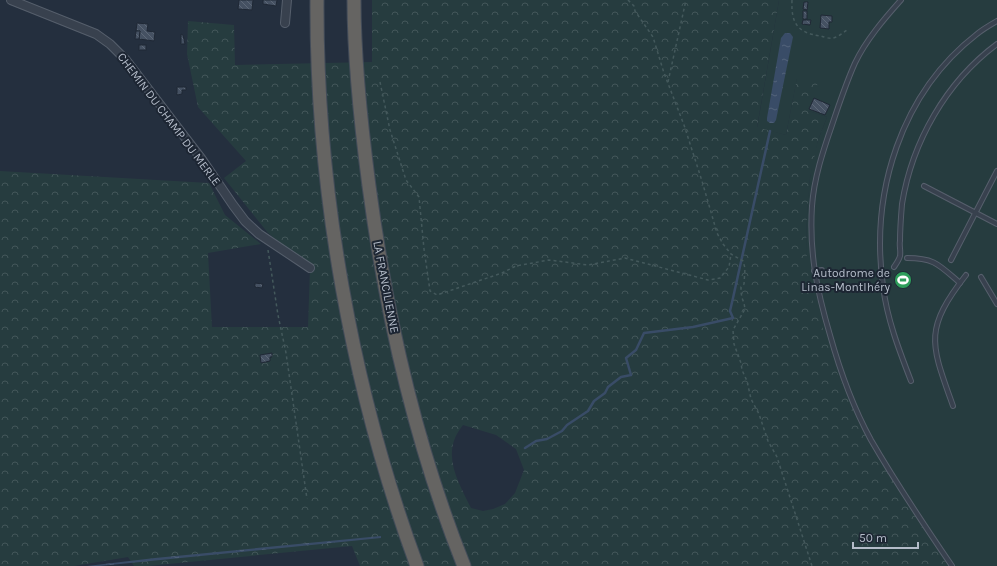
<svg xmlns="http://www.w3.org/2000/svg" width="997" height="566" font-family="Karla,sans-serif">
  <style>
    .green { fill: #263c3f }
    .forest { fill: url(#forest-crowns); fill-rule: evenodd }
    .water { fill: url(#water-ripples) }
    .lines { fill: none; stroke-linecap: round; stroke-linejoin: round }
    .stream { stroke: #394c67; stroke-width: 2.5 }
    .building { fill: url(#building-back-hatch); stroke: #1f2835 }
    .service-casing { stroke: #565f6c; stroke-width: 6 }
    .minor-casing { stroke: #565f6c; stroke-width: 10 }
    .trunk-casing { stroke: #434c59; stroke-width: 15 }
    .path { stroke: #44595c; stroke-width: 1.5; stroke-dasharray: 3 3; stroke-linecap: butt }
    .service { stroke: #38414e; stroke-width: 4 }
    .minor { stroke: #38414e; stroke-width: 8 }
    .trunk { stroke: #656462; stroke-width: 13 }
    .labels { text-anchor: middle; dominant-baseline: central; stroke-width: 4; stroke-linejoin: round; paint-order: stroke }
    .street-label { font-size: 12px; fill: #b4bcc9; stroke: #1d2633 }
    .poi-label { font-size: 12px; fill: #b4bcc9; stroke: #1d2633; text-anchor: end }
  </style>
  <defs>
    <pattern id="forest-crowns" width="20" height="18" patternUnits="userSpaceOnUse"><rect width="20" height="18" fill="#263c3f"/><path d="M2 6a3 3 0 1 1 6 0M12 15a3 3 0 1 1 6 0" fill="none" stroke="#435659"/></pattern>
    <pattern id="water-ripples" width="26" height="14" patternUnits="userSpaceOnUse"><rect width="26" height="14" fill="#394c67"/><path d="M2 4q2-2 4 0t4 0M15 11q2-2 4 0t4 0" fill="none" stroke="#53647b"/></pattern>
    <pattern id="building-back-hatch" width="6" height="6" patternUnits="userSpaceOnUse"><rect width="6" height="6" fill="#455162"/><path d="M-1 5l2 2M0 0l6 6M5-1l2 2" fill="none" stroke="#5d6877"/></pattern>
  </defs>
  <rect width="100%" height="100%" fill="#242f3e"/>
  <path class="green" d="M 779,0 L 997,0 L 997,566 L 814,566 L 806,250 C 807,213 807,175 818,140 C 821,132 824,125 827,117 L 808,111 L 797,79 L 786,135 L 757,128 Z"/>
  <path class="forest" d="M 372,0 L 779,0 L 757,127 L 786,135 L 797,78 L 818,83 L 808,111 L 827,117 L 818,140 L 810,177 L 807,213 L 806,250 L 814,311 L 822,326 L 834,365 L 849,402 L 870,444 L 948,566 L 360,566 L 352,546 L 148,566 L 134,566 L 128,557 L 74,566 L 0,566 L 0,171 L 209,183 L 225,215 L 261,244 L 208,253 L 212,327 L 308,327 L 310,268 L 268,233 L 224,178 L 246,161 L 198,107 L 187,54 L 188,21 L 234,25 L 235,65 L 372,62 ZM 463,425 L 496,435 L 516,449 L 524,470 L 515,493 L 505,504 L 493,509 L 483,511 L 471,508 C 461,487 445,462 455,438 C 457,433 460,429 463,425 Z"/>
  <g class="water">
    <path d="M 785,33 L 790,33 L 793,37 L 776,120 L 774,123 L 770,123 L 767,121 L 767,118 L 781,38 Z"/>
    <path d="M 381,536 L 381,538 L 100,566 L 87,566 L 155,558 Z"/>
  </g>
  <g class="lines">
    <path class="stream" d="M 525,448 L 536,441 L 547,439 L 562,431 L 567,425 L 588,411 L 594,401 L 605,393 L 608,387 L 621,377 L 631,375 L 626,358 L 636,350 L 644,333 L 693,327 L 733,318 L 730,311 L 733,298 L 770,131"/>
  </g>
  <g class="building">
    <path d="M 239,0 L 253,0 L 252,10 L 238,9 Z"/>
    <path d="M 263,0 L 277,0 L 276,6 L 263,4 Z"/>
    <path d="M 804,2 L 808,2 L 807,10 L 803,9 Z"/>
    <rect x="803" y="11" width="4" height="8"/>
    <path d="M 821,15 L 832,16 L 832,22 L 829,22 L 829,29 L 820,28 Z"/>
    <path d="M 803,20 L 811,20 L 810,25 L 802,24 Z"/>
    <path d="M 137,23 L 148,24 L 147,31 L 155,32 L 154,41 L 139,39 L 140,31 L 136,31 Z"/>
    <path d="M 136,31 L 140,31 L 139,39 L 135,39 Z"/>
    <path d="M 181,34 L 183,35 L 185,44 L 181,44 Z"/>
    <rect x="139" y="45" width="7" height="5"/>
    <path d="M 177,87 L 186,87 L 186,90 L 182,90 L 182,94 L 177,95 Z"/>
    <path d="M 814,98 L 830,105 L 825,115 L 809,109 Z"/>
    <path d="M 255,283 L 263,284 L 262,288 L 255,287 Z"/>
    <path d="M 272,353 L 272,357 L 270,357 L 270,361 L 261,363 L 260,355 Z"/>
  </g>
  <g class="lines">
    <g class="service-casing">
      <g id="service">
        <path d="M 901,0 C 884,19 866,40 855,63 C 846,83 839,104 832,125 C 823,151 814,178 812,206 C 809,253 817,291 830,335 C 840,371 853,407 871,440 C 896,483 924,525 952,566"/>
        <path d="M 924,186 L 997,224"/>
        <path d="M 907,258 C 935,258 939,265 960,283"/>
        <path d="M 951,260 L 997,171"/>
        <path d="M 894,267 C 896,264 899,260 900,256 C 901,251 899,245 900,241 C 900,228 901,216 902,204 C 912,142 946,82 997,44"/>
        <path d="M 814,271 L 822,270"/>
        <path d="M 981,277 L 997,304"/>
        <path d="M 911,381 C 899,350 887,319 883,286 C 870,192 901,93 977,34 C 983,29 990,25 997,21"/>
        <path d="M 953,406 C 931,344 923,330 966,275"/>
      </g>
    </g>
    <g class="minor-casing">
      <g id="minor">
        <path d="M 11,0 L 96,34 L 110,44 L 126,60 L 184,136 L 201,158 L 233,205 L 245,221 L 259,234 L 310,268"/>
        <path d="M 285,23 L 287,0"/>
      </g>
    </g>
    <g class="trunk-casing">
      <g id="trunk">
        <path d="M 317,0 C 316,188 352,390 417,566"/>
        <path d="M 354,0 C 354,62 361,125 369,186 C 386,314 416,446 464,566"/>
      </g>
    </g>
    <g class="path">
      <path d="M 628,0 L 634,6 L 635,11 L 653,37 L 664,73 L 684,125 L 702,181 L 717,233 L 723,244 L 731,254 L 743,261 L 745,268 L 744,284 L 741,287 L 741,292 L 742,298 L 744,303 L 745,309 L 733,330 L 734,344 L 741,363 L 742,370 L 747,381 L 751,399 L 759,414 L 768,441 L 777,457 L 812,566"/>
      <path d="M 792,0 C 791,23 797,33 821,36 C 824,37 830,39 833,38 C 838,37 843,33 847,30"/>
      <path d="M 380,82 L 390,130 L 406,180 L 419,197 L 424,249 L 430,291 L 437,295 L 502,273 L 516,266 L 549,260 L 588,265 L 625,258 L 708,280 L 720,278 L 729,267 L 731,254"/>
      <path d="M 668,82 L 686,0"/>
      <path d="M 268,250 L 278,315 L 286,353 L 307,499"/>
    </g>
    <use href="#service" class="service"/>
    <use href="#minor" class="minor"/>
    <use href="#trunk" class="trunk"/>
  </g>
  <defs>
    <g id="stadium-disc" transform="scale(0.9)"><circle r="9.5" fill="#2e9e5b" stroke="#1d2633"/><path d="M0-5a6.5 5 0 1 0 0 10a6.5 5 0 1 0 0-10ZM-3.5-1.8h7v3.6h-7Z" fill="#fff"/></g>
  </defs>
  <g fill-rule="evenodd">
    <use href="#stadium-disc" x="903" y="280"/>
  </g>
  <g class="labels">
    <g class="street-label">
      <text transform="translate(169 119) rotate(53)">CHEMIN DU CHAMP DU MERLE</text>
      <text transform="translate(386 287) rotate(79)">LA FRANCILIENNE</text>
    </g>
    <g class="poi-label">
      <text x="890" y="273">Autodrome de<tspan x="890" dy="14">Linas-Montlhéry</tspan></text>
    </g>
  </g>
  <path d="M853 542v6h65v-6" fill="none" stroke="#b4bcc9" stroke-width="2"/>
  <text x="859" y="542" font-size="12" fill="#b4bcc9" stroke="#1d2633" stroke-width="3" paint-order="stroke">50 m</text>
</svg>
